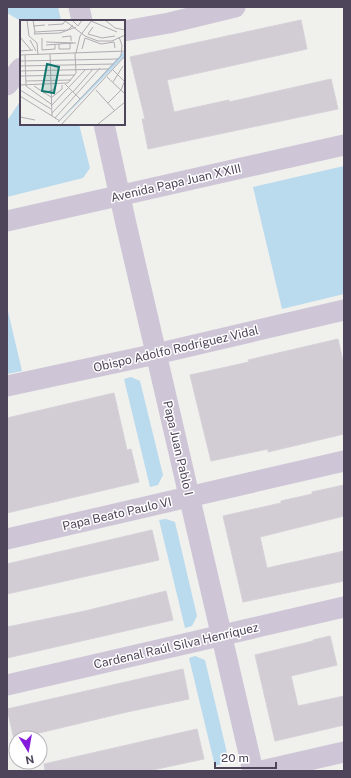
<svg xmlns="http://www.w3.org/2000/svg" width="351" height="778" font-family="'Public Sans',sans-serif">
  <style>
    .green { fill: #badaee }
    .building { fill: #d2ccd4; stroke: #d6d1d8 }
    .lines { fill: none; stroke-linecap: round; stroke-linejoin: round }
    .minor { stroke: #cec6d7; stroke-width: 21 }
    .labels { text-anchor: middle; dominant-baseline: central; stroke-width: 3; stroke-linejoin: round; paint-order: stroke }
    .street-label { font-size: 12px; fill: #4f455a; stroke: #fff }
    .inset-road { fill: none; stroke: #b0acb2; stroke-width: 1 }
    .view { fill: #0f766e; fill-opacity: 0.15; stroke: #0f766e; stroke-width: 2 }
    .inset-edge { fill: none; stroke: #4f455a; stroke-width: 2 }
  </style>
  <rect width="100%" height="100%" fill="#f0f0ed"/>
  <g class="green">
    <path d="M 7,7 L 58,7 L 61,20 L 21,21 L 7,13 Z"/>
    <path d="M 21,100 L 21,124 L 79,124 L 90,168 L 83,178 L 7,197 L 7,121 Z"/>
    <path d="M 344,166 L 344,294 L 282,309 L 253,187 Z"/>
    <path d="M 7,307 L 22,371 L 7,374 Z"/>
    <path d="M 131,377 L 140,381 L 163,475 L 158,485 L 150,487 L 124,379 Z"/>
    <path d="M 166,519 L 175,522 L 197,616 L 192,626 L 185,628 L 159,520 Z"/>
    <path d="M 195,656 L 205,660 L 227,753 L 222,764 L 215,766 L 189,658 Z"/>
  </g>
  <g class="building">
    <path d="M 301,20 L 307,49 L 167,80 L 174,112 L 229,100 L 229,102 L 331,79 L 338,109 L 148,149 L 142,119 L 145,119 L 130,57 Z"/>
    <path d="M 338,339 L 344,366 L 344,434 L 268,452 L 268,449 L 211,461 L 190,375 L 249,362 L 248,360 Z"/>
    <path d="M 114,393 L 127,450 L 131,449 L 139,482 L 7,513 L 7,418 Z"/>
    <path d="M 344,485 L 344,516 L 260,537 L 267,568 L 344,551 L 344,581 L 243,602 L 223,516 L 281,503 L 281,501 L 312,494 L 312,492 Z"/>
    <path d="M 152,530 L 159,560 L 7,594 L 7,564 Z"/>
    <path d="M 166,591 L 173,620 L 7,658 L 7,627 L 85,611 Z"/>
    <path d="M 330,636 L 337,665 L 291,676 L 298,706 L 344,696 L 344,725 L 275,741 L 255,655 L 313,641 L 313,640 Z"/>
    <path d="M 183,669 L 189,699 L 127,712 L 14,739 L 7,709 Z"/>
    <path d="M 197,729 L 204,759 L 148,771 L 45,771 L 44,764 Z"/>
  </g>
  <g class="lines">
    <g class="minor">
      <path d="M 79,7 L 82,21"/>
      <path d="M 124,31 L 169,23 L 235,7"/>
      <path d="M 7,85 L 21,68"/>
      <path d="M 104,124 L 126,224 L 253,771"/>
      <path d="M 7,221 L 344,145"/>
      <path d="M 7,386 L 156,354 L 344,310"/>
      <path d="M 7,539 L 344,461"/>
      <path d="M 7,685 L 344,607"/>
      <path d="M 261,771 L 344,752"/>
    </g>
  </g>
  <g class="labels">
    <g class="street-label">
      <text transform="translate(176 183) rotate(-13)">Avenida Papa Juan XXIII</text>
      <text transform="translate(176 349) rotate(-13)">Obispo Adolfo Rodríguez Vidal</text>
      <text transform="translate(178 448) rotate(77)">Papa Juan Pablo I</text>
      <text transform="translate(117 514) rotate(-13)">Papa Beato Paulo VI</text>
      <text transform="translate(176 646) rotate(-13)">Cardenal Raúl Silva Henríquez</text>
    </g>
  </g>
  <g transform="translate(20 20)">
    <rect width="105" height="105" fill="#f0f0ed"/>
    <path d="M 103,32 L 105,32 L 105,36 L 39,102 Z" fill="#badaee"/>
    <path class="inset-road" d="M 7,0 L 9,16 L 17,23 L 18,35M 13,0 L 15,12M 44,0 L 65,16 L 78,21 L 92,21 L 105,15M 52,0 L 58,6 L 62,0M 85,0 L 95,8 L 105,10M 71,1 L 97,12M 28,5 L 43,4 L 45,1M 53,5 L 48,10 L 15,12 L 14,14 L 40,13 L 56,7M 13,6 L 25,5M 73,7 L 68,14 L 82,18 L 95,16M 0,17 L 11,30M 42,17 L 51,16 L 51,21M 22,18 L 22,30 L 35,29 L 35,24M 10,20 L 16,31M 26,22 L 56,23M 39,24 L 39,29 L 50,29 L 50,23M 26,25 L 53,23M 62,29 L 65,18 L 81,24 L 94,22 L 95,28M 0,31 L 13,30M 56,33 L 60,16 L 72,0M 30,34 L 32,96M 0,35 L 105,31M 5,35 L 6,66M 0,41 L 98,39M 0,46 L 93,44M 93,50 L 105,62M 0,51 L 88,49M 0,56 L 55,55M 87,57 L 105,74M 6,61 L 51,60M 93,62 L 103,46M 45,64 L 60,79M 0,65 L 48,63 L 56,53 L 55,33M 6,66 L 31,84M 14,66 L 31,77M 0,70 L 31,89M 76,70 L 95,91M 53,72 L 73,49M 23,73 L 33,70 L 36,65M 0,76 L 40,101M 31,78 L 42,69 L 42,65M 88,83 L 101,70 L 105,60M 31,86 L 66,49M 32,93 L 52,72M 0,97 L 15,100M 35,98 L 80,48M 38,102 L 101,36 L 102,25 L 99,17M 41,105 L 105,36M 77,105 L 105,82"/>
    <path class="view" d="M 27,44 L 39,47 L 34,73 L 22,71 Z"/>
    <rect width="105" height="105" class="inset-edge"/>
  </g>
  <rect width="351" height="778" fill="none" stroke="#4f455a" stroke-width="16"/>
  <g transform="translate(28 750) rotate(169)"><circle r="19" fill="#ffffff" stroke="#b9b5bd"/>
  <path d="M0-3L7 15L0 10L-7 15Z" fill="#861adc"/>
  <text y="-6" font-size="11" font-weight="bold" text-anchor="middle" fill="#4f455a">N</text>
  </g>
  <path d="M215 762v6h61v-6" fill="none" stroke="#4f455a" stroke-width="2"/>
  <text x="221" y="762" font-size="12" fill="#4f455a" stroke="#ffffff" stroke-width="3" paint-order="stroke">20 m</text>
</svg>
